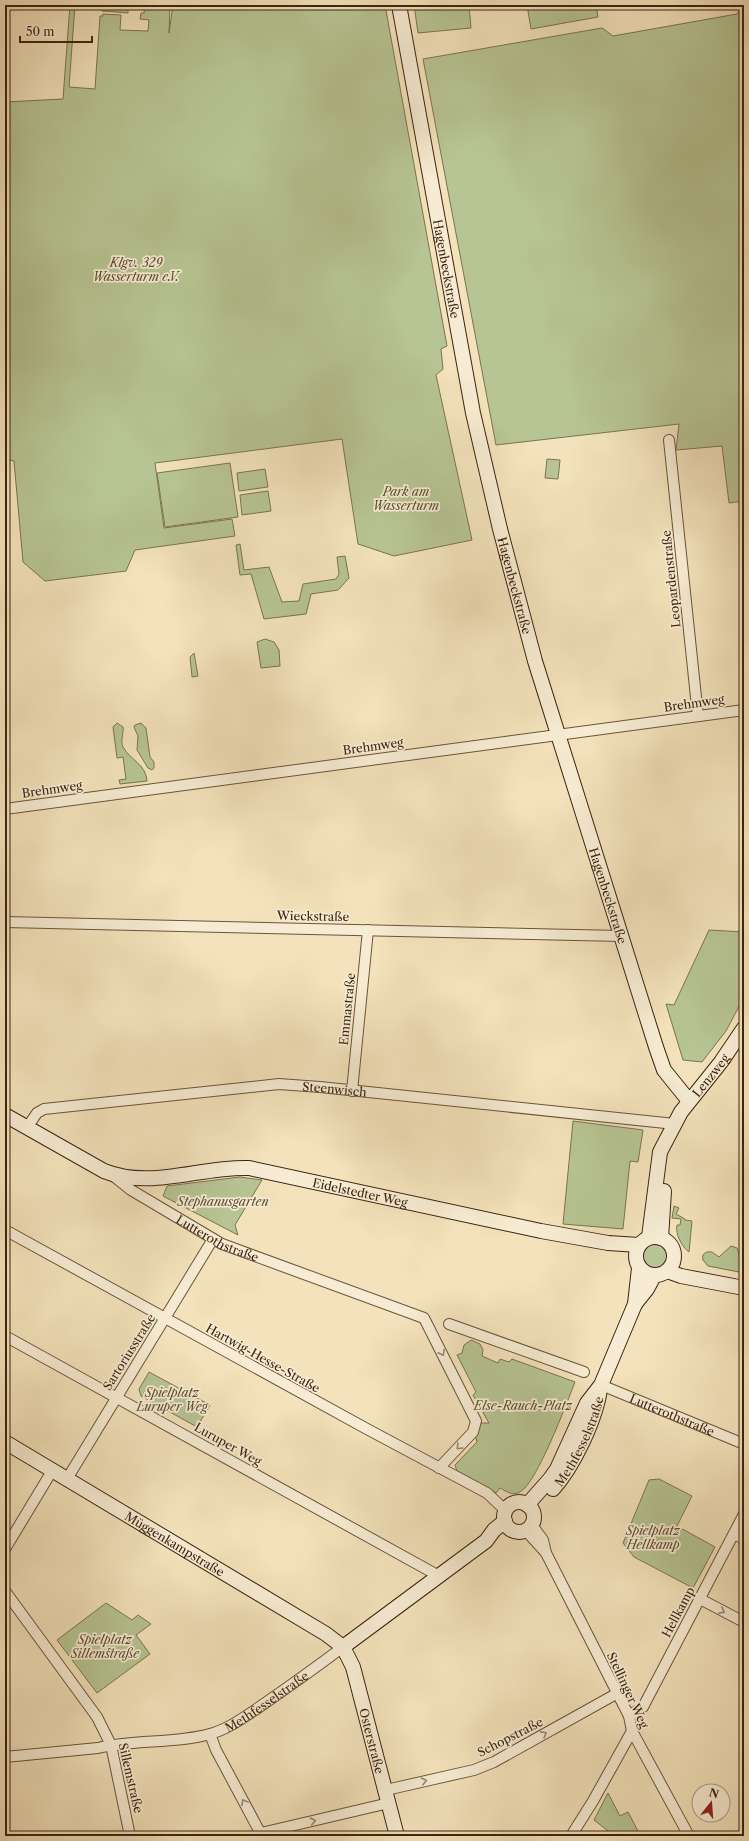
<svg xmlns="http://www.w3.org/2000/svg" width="749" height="1841" font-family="'Libre Caslon Text',serif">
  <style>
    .green { fill: #b7c493; stroke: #7a7452 }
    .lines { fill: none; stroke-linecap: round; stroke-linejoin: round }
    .street-casing { stroke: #6a543b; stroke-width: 12 }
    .secondary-casing { stroke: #3c2410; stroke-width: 16 }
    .street { stroke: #f7ecd3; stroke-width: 10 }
    .secondary { stroke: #f7ecd3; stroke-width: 14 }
    .oneway { stroke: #9a8872 }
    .labels { text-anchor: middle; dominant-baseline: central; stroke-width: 3.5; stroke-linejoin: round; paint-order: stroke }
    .park-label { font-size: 12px; font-style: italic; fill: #5b4c31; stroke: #f7ecd3 }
    .street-label { font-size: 12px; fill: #3c2410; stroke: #f7ecd3 }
  </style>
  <rect width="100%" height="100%" fill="#f3e2bb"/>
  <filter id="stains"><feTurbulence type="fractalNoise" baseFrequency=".005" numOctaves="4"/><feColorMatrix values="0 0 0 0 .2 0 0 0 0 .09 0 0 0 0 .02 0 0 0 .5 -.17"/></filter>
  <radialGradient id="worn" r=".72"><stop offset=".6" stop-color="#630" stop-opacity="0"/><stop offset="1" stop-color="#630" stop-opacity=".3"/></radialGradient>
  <g class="green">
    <path d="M 70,5 L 75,5 L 69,87 L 95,89 L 100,16 L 103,16 L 103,14 L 121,15 L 120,30 L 148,31 L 149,20 L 140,19 L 141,13 L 144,13 L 145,5 L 170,5 L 169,33 L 173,5 L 385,5 L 447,346 L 441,349 L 443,369 L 436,375 L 472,540 L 394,556 L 358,544 L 342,439 L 155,463 L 164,528 L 232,519 L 235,536 L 135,550 L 126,571 L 45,581 L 23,562 L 14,461 L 5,459 L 5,102 L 63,99 Z"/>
    <path d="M 103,5 L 128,5 L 128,13 L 102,11 Z"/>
    <path d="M 414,5 L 469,5 L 471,28 L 418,33 Z"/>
    <path d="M 527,5 L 596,5 L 598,17 L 531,29 Z"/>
    <path d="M 742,5 L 744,5 L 744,501 L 729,503 L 722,446 L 676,450 L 679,424 L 496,445 L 423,59 L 602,28 L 613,36 L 737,14 Z"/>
    <path d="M 547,459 L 560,460 L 558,479 L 545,478 Z"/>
    <path d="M 230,463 L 238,517 L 165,527 L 157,473 Z"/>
    <path d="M 265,469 L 268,487 L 239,491 L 237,473 Z"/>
    <path d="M 268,491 L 271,511 L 242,515 L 240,495 Z"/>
    <path d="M 240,544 L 244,570 L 269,567 L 282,602 L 299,601 L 303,584 L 336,579 L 339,574 L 337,557 L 345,556 L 349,578 L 338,590 L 311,594 L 306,614 L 264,619 L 251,574 L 240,575 L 236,545 Z"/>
    <path d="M 265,639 L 274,642 L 279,650 L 280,666 L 261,668 L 257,642 Z"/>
    <path d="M 194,653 L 198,676 L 192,677 L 190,657 Z"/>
    <path d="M 117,723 L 123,727 C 124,733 120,741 123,747 C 130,760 146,764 147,781 L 120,784 L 119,780 L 126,779 L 123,757 L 117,758 L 113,727 Z"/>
    <path d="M 141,723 L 146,728 L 150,757 L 154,762 L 154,768 L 152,770 L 148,768 L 137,750 L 138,736 L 134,727 L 135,725 Z"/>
    <path d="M 709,930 L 744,932 L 744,997 L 726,1031 L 702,1062 L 683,1060 L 666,1004 L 674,1005 Z"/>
    <path d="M 573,1121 L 643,1130 L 638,1162 L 630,1161 L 623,1229 L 563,1224 Z"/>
    <path d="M 240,1177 L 262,1180 L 235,1225 L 238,1235 L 163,1196 L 167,1186 Z"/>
    <path d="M 674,1206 L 679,1208 L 676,1214 L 685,1219 L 685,1220 L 692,1221 L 689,1252 C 682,1247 675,1234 677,1225 L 680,1225 L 681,1219 L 672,1218 Z"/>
    <circle cx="655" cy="1256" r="12"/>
    <path d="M 731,1246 L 737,1248 L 740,1257 L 744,1257 L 744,1273 L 708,1266 L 703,1260 C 701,1254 706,1251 712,1252 L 719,1257 Z"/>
    <path d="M 471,1340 L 480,1344 L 483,1350 L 482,1356 L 498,1363 L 500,1359 L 509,1362 L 512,1359 L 575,1382 C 567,1402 537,1483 520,1492 C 513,1496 507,1492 500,1488 L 496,1493 L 457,1471 L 455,1465 L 477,1442 L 475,1434 L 481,1423 L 489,1423 L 473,1395 L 476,1392 L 457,1355 L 462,1353 L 464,1345 Z"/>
    <path d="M 149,1372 L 210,1405 L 197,1427 L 141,1396 L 139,1389 Z"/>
    <path d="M 659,1479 L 692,1496 L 677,1526 L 715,1547 L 693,1588 L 634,1557 L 623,1543 L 649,1480 Z"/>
    <path d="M 106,1603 L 132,1620 L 138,1615 L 151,1624 L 136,1635 L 150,1654 L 97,1693 L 57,1640 Z"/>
    <path d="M 608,1793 L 620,1816 L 628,1812 L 639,1833 L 643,1831 L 646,1836 L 612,1836 L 607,1830 L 594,1820 Z"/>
  </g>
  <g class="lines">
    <g class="street-casing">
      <g id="street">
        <path d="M 669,440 L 698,716"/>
        <path d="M 5,809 L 744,710"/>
        <path d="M 5,922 L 621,936"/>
        <path d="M 352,1091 L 368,930"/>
        <path id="s1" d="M 28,1126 L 37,1113 L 44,1109 L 279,1084 L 320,1087 L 675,1124"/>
        <path id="s2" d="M 111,1174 L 131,1190 L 222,1244 L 424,1318 L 476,1421 L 473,1432 L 439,1468"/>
        <path d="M 5,1230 L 367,1429 L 487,1493 L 506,1511"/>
        <path d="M 449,1324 L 584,1372"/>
        <path d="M 5,1336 L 439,1576"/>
        <path id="s3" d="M 601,1385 L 744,1444"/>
        <path d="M 67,1479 L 213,1239"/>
        <path d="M 532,1525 L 543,1540 L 546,1553 L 629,1716 L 632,1731 L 689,1836"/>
        <path d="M 526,1531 L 546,1553"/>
        <path d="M 734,1534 L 744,1539"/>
        <path d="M 5,1549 L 52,1471"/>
        <path d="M 5,1591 L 97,1717 L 111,1745 L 130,1836"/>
        <path d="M 700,1599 L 744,1622"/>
        <path d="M 629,1716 L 643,1707 L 744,1514"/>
        <path d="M 210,1734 L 216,1750 L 262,1836"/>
        <path id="s4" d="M 5,1757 L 98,1748 C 135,1739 174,1744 210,1734 C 228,1729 243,1718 258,1708 C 287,1688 315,1668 343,1647"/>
        <path d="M 386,1790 L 474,1770 L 494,1762 L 616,1694"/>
        <path d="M 261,1833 L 389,1803"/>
        <path d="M 571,1836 L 593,1801 L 632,1731"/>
      </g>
    </g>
    <g class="secondary-casing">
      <g id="secondary">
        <path id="s5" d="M 399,5 L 473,413 L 500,529 L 535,661 L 656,1047 L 664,1070 L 689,1101"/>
        <path id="s6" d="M 5,1115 L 104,1171 C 151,1190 201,1166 249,1168 L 541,1231 L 608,1243 L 639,1245"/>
        <circle cx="655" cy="1256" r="19"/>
        <path id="s7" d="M 649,1237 L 660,1152 L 681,1112 L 721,1062 L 744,1028"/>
        <path d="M 661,1238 L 664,1191"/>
        <path d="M 667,1271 L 681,1276 L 744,1288"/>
        <path d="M 635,1304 L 647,1289 L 654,1276"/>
        <path id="s8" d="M 5,1442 L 326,1634 L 343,1647 L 353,1667 L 397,1836"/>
        <path id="s9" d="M 553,1489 C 573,1467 596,1419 600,1389"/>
        <circle cx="519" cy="1517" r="15"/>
        <path d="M 527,1505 L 550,1479 L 557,1469 L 587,1403 L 601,1385 L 635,1304 L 639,1268"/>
        <path d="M 343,1647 L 486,1541 L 494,1530 L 505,1521"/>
      </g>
    </g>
    <use href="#street" class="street"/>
    <use href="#secondary" class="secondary"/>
  </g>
  <defs><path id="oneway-chevron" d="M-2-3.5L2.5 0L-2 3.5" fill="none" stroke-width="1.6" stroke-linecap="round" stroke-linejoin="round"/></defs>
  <g class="oneway">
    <use href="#oneway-chevron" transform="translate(442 1353) rotate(63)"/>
    <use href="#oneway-chevron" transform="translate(459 1447) rotate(134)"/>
    <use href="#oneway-chevron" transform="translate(722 1611) rotate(27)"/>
    <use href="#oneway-chevron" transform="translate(544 1734) rotate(-29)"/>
    <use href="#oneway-chevron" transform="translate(424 1781) rotate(-13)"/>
    <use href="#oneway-chevron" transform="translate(244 1802) rotate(-118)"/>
    <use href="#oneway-chevron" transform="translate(313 1821) rotate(-12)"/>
  </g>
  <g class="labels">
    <g class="park-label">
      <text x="136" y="262">Klgv. 329<tspan x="136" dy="14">Wasserturm e.V.</tspan></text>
      <text x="406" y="491">Park am<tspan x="406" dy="14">Wasserturm</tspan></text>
      <text x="223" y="1201">Stephanusgarten</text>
      <text x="172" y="1392">Spielplatz<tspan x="172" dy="14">Luruper Weg</tspan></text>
      <text x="523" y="1405">Else-Rauch-Platz</text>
      <text x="653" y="1530">Spielplatz<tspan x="653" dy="14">Hellkamp</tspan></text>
      <text x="105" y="1639">Spielplatz<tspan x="105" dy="14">Sillemstraße</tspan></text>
    </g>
    <g class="street-label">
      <text stroke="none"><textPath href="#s5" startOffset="268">Hagenbeckstraße</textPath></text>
      <text transform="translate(671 579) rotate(-96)">Leopardenstraße</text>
      <text stroke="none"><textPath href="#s5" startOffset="592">Hagenbeckstraße</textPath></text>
      <text transform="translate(694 703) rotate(-8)">Brehmweg</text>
      <text transform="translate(373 746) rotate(-8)">Brehmweg</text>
      <text transform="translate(52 789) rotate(-8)">Brehmweg</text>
      <text stroke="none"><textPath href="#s5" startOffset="916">Hagenbeckstraße</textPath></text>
      <text transform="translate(313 916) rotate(1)">Wieckstraße</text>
      <text transform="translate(347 1009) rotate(-84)">Emmastraße</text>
      <text stroke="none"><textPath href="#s7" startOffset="178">Lenzweg</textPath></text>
      <text stroke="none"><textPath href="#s1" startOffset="316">Steenwisch</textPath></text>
      <text stroke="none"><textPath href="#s6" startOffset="374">Eidelstedter Weg</textPath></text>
      <text stroke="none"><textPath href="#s2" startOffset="125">Lutterothstraße</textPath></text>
      <text transform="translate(129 1352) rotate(-58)">Sartoriusstraße</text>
      <text transform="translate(263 1358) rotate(29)">Hartwig-Hesse-Straße</text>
      <text stroke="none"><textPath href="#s3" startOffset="77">Lutterothstraße</textPath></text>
      <text stroke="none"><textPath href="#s9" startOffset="55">Methfesselstraße</textPath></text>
      <text transform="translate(228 1444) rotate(29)">Luruper Weg</text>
      <text stroke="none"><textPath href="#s8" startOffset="198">Müggenkampstraße</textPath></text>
      <text transform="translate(678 1612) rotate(-62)">Hellkamp</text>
      <text transform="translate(628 1690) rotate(65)">Stellinger Weg</text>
      <text stroke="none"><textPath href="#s4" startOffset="272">Methfesselstraße</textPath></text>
      <text transform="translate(510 1737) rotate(-27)">Schopstraße</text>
      <text stroke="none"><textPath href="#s8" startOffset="494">Osterstraße</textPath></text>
      <text transform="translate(131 1778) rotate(77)">Sillemstraße</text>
    </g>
  </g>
  <rect width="749" height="1841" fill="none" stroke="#f3e2bb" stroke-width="20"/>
  <rect x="6" y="6" width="737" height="1829" fill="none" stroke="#3c2410" stroke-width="2"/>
  <rect x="10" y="10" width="729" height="1821" fill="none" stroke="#3c2410"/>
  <g transform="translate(711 1803) rotate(17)"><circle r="19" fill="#f7ecd3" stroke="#ac9c85"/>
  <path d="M0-3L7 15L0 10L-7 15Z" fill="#8f2418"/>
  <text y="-6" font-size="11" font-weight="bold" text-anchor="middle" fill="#3c2410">N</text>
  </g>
  <path d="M20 36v6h72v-6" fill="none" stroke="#3c2410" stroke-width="2"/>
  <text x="26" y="36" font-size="12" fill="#3c2410" stroke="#f7ecd3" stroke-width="3" paint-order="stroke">50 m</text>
  <rect width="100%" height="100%" filter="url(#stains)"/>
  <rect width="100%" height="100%" fill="url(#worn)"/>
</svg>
